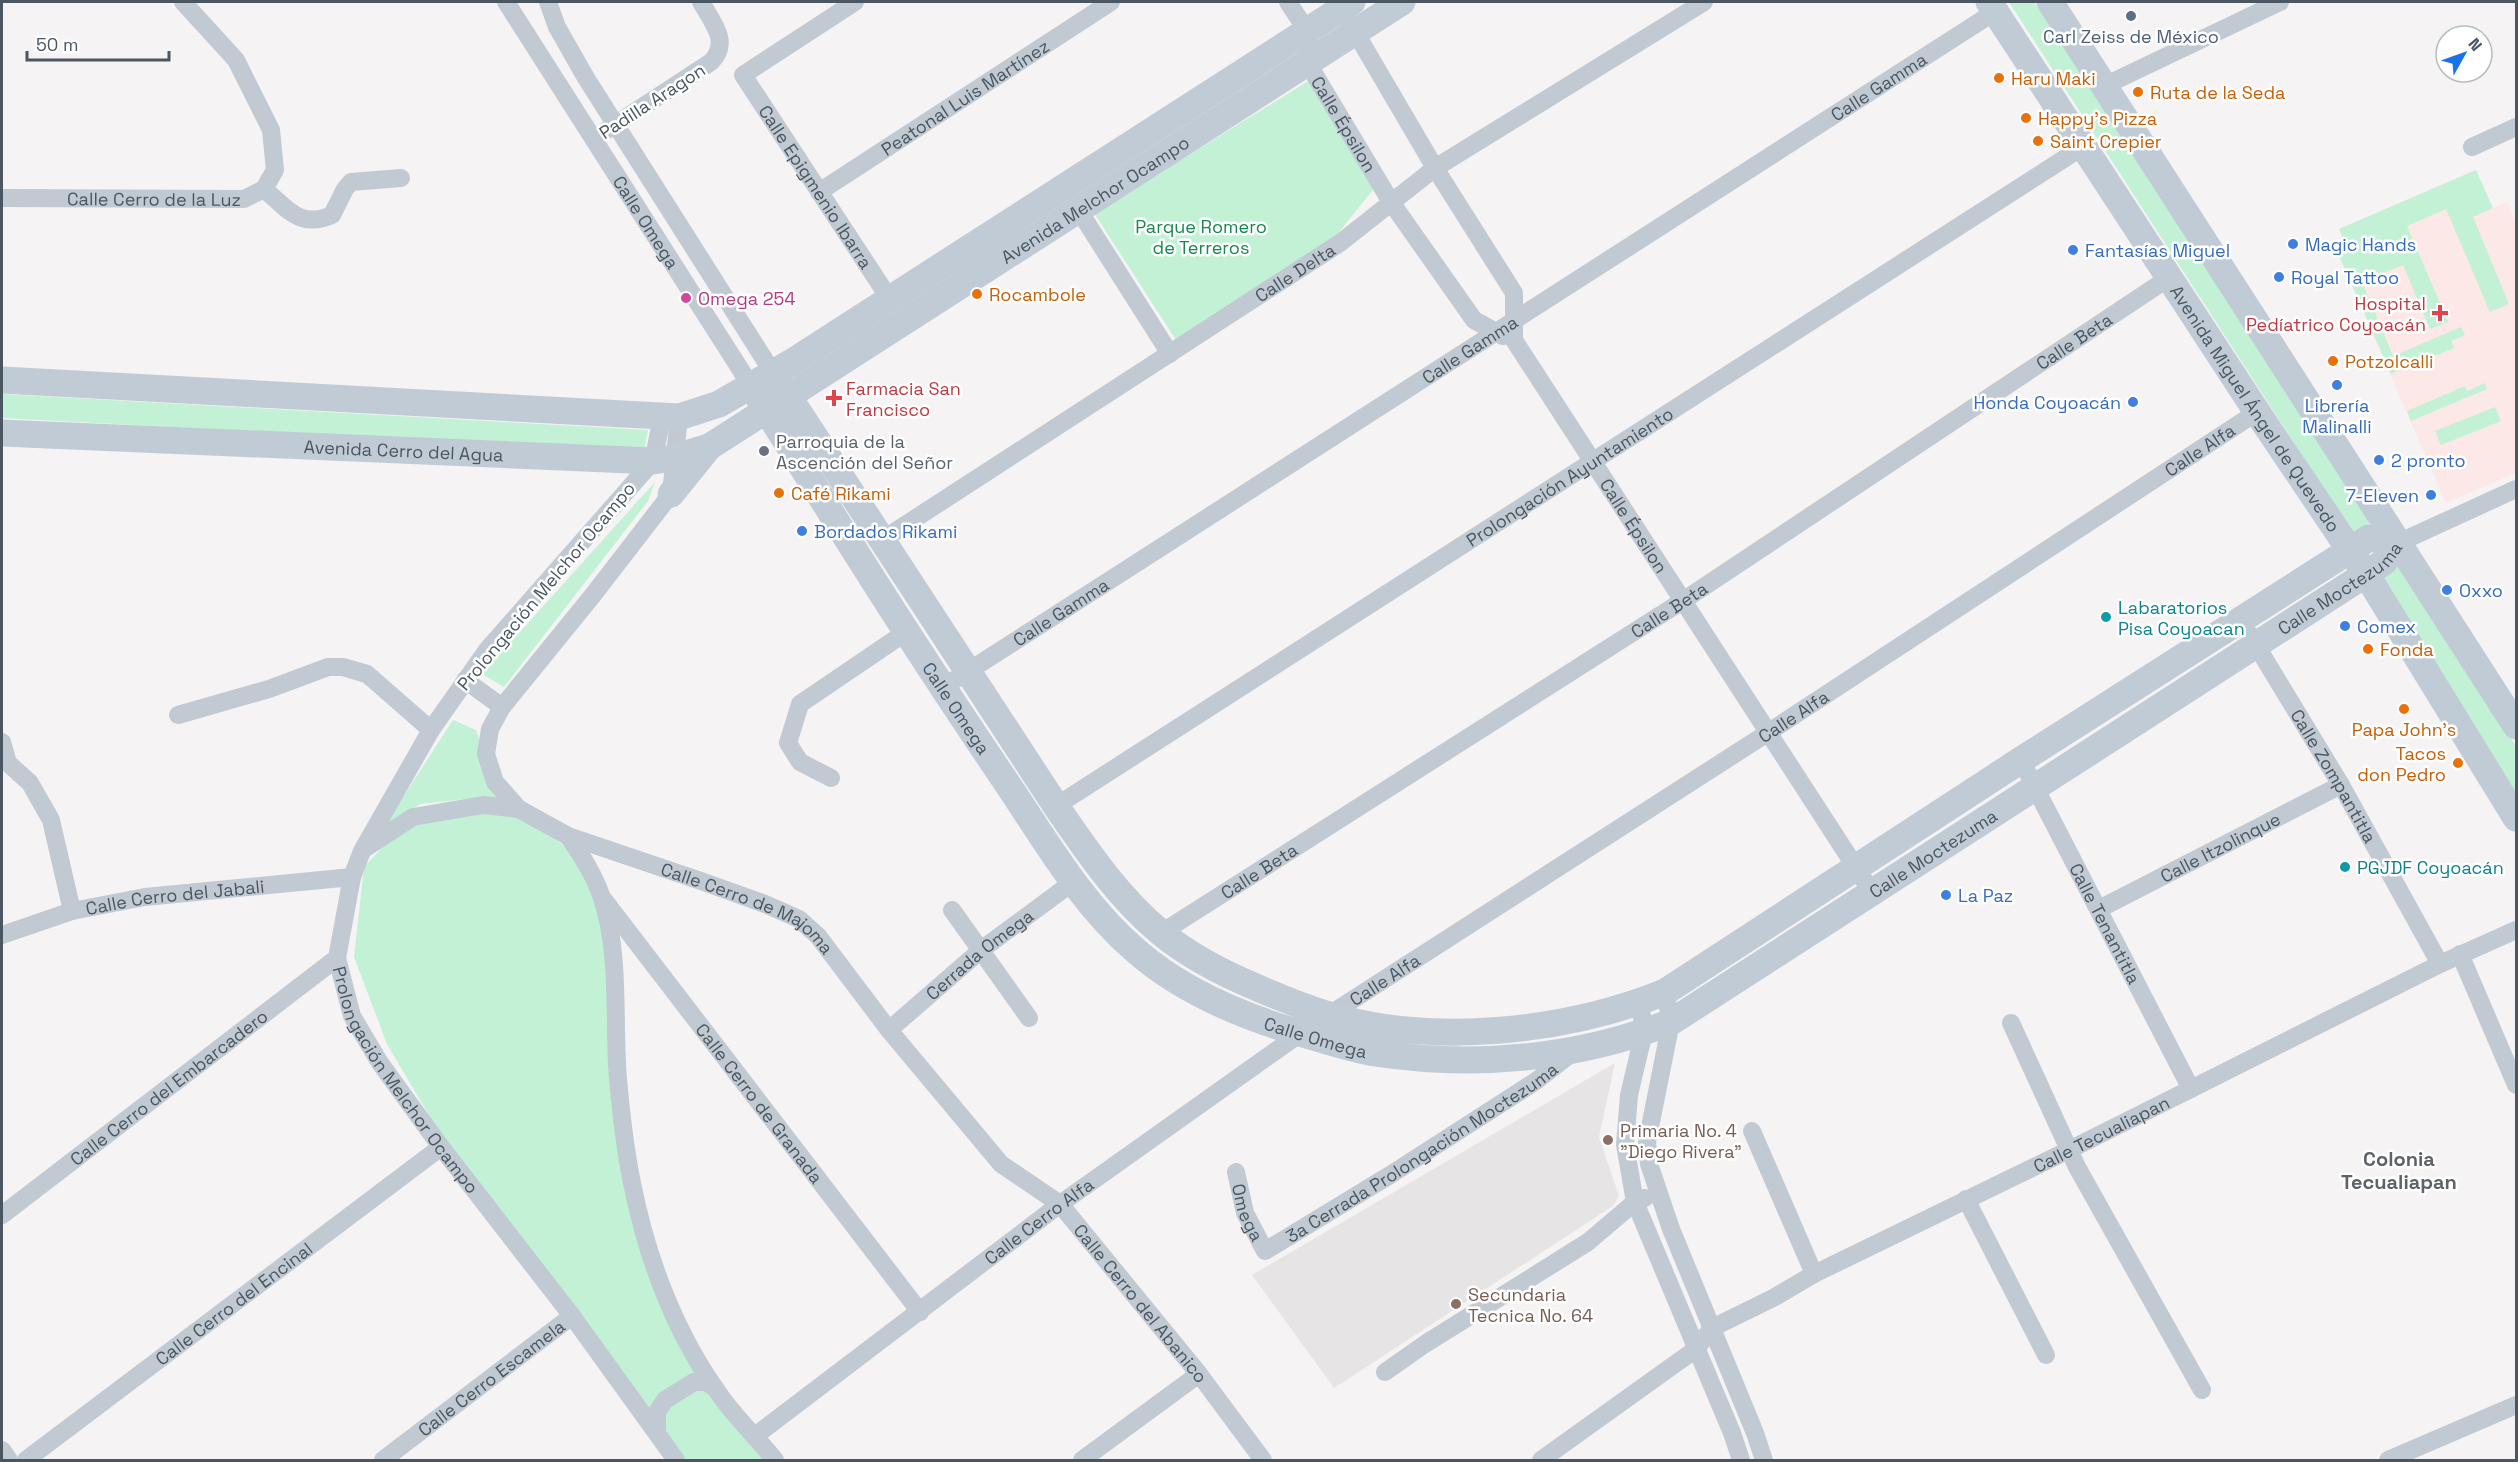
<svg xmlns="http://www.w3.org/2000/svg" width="2518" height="1462" font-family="'Space Grotesk',sans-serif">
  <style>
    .education { fill: #e6e4e5 }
    .medical { fill: #fce8e6 }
    .green { fill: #c3f1d5 }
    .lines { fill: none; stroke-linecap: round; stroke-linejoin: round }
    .street { stroke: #c1cad2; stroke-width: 18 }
    .secondary { stroke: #c1cbd6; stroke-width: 27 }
    .service-dot { fill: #5c6f8a; stroke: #fff; stroke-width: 2 }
    .food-dot { fill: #e8710a; stroke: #fff; stroke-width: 2 }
    .shop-dot { fill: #3f7fe0; stroke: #fff; stroke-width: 2 }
    .hotel-dot { fill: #d1479c; stroke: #fff; stroke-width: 2 }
    .health-dot { fill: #e0444e; stroke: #fff; stroke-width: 2 }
    .worship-dot { fill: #6b7280; stroke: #fff; stroke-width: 2 }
    .culture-dot { fill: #0f9aa8; stroke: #fff; stroke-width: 2 }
    .education-dot { fill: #8d6e63; stroke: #fff; stroke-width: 2 }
    .labels { text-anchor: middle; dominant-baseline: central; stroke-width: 5; stroke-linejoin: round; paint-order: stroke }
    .service-label { font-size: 18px; fill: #4e5e75; stroke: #fff }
    .food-label { font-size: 18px; fill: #c56008; stroke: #fff; text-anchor: start }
    .street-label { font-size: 18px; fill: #4a5661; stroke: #fff }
    .park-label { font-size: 18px; fill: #17864f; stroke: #fff }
    .shop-label { font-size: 18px; fill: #366cbe; stroke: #fff; text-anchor: start }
    .hotel-label { font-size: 18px; fill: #b23c85; stroke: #fff; text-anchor: start }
    .health-label { font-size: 18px; fill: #be3a42; stroke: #fff; text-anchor: end }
    .worship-label { font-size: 18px; fill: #5b616d; stroke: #fff; text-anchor: start }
    .culture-label { font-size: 18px; fill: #0d838f; stroke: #fff; text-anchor: start }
    .education-label { font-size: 18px; fill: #785e54; stroke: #fff; text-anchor: start }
    .neighbourhood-label { font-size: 20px; font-weight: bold; fill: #5f6368; stroke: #fff }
  </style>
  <rect width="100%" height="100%" fill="#f5f3f3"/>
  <path class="education" d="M 1615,1063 L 1599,1137 L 1619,1196 L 1613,1206 L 1334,1388 L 1252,1275 Z"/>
  <path class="medical" d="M 2476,170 L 2493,208 L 2507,202 L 2516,223 L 2516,473 L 2446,503 L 2337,251 L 2347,247 L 2339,229 Z"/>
  <g class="green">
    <path d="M 2009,2 L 2034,2 L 2372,522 L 2355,537 Z"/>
    <path d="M 1310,80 L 1376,186 L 1331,242 L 1178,343 L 1094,213 Z"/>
    <path d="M 2476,170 L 2493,208 L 2473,217 L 2509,304 L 2490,312 L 2446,209 L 2407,226 L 2448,322 L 2430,329 L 2403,265 L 2362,282 L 2393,356 L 2461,327 L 2465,335 L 2451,341 L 2454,348 L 2391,374 L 2337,251 L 2347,247 L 2339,229 Z"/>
    <path d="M 2485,383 L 2487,389 L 2411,421 L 2407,411 L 2465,386 L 2467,391 Z"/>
    <path d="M 2,394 L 648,430 L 644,452 L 2,418 Z"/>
    <path d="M 2495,407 L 2501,421 L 2441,445 L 2435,431 Z"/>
    <path d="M 655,482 L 648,501 L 504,687 L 482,674 Z"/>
    <path d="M 2397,563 L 2516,746 L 2516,794 L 2380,575 Z"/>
    <path d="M 453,720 L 476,730 L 500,799 L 485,797 L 420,804 L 383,828 Z"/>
    <path d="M 506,813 L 539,827 L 575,854 L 596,899 L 612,981 L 624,1158 L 678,1330 L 772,1460 L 678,1460 L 446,1144 L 387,1044 L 354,957 L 364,867 L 396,833 L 420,821 L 448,815 Z"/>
  </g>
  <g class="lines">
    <g class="street">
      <path id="s1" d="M 506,2 L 751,386"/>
      <path d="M 548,2 L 557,27 L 586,78 L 773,373"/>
      <path id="s2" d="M 855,2 L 743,75 L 889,298"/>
      <path id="s3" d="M 1288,2 L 1307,31 L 1307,62 L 1391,202 L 1474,320 L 1503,336"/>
      <path id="s4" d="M 1350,23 L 1435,168 L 1514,293 L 1514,340 L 1871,891"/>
      <path d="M 2106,85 L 2280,2"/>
      <path d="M 607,130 L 711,62 C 731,42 712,22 701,2"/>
      <path d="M 2472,147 L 2516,127"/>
      <path d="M 264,189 C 288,209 299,229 332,215 L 345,189 L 351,182 L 401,178"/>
      <path id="s5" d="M 819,192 L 1111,2"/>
      <path id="s6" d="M 2,198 L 244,199 L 264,189 L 275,170 L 271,130 L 236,60 L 183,2"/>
      <path d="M 1078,209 L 1170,354"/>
      <path id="s7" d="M 679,417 L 671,494 L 593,595 L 502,707 L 490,729 L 486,754 L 495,782 L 519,809 L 568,836 L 701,881 L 765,904 L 799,919 L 818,936 L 889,1030 L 1001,1164 L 1060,1204 L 1199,1374 L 1263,1460"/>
      <path id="s8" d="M 662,418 L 653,461 L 487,650 L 431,730 L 362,851 L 352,877 L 337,958 L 352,1016 L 380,1063 L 441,1147 L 572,1316 L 676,1460"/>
      <path id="s9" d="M 882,540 L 1340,243 L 1435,168 L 1704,2"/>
      <path d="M 2398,543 L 2516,489"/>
      <path id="s10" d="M 2250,635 L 2341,785 L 2440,964"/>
      <path d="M 465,680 L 502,707"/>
      <path id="s11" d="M 942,688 L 1996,11"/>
      <path d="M 178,715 L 269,689 L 328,667 L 343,667 L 367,674 L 431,730"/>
      <path d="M 2,742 L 8,763 L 30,783 L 51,820 L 72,911"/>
      <path id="s12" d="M 2021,760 L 2191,1089"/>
      <path d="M 831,778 L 800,762 L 788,743 L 800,704 L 906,632"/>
      <path id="s13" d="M 1056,806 L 2084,146"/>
      <path d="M 568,836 C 581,854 593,873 601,895 C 621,954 613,1019 618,1079 C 621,1113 625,1149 632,1183 C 647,1259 676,1336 722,1398 C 738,1420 758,1439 775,1460"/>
      <path d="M 364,849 L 413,817 L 483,805 L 519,809"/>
      <path id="s14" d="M 604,900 L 920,1312"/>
      <path id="s15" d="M 2099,909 L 2341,785"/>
      <path d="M 952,910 L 1029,1018"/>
      <path id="s16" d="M 1161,933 L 1684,600 L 2170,277"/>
      <path id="s17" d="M 2,935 L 72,911 L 145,897 L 352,877"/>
      <path d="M 2460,954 L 2516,1085"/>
      <path d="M 1665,992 L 1671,1022 L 1647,1142 L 1649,1164 L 1671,1229 L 1755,1433 L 1764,1460"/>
      <path d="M 1640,1002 L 1644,1032 L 1629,1095 L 1625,1145 L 1635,1202 L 1732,1433 L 1741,1460"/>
      <path d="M 2011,1023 L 2077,1167 L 2202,1390"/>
      <path id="s18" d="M 889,1030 L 981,950 L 1073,882"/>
      <path d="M 1752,1131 L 1814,1274"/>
      <path id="s19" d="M 1236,1172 L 1245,1213 L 1265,1251 L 1390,1175 L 1536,1081 L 1572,1053"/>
      <path d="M 1966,1199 L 2046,1355"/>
      <path id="s20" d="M 2,1215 L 337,958"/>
      <path d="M 1385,1372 L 1425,1344 L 1588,1242 L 1635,1202 L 1645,1198"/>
      <path d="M 657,1431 L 657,1412 L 665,1400 L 694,1382 L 706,1382 L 714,1387"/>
      <path id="s21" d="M 755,1436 L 1060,1204 L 1301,1033 L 1769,732 L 2257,412"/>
      <path d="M 2,1450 L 9,1460"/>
      <path id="s22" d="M 26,1460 L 441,1147"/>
      <path id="s23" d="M 383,1460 L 572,1316"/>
      <path d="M 1082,1460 L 1199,1374"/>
      <path id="s24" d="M 1541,1460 L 1696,1349 L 1712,1328 L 1775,1297 L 1814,1274 L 2069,1150 L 2440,964 L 2516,930"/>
      <path d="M 2388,1460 L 2516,1405"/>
    </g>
    <g class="secondary">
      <path id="s25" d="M 1989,2 L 2257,412 L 2366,574 L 2516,818"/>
      <path d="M 2050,2 L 2516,726"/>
      <path d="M 2,380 L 679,417 L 719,404 L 792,362 L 1352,2"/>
      <path id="s26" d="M 751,386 C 781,432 809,478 838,524 C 891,609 946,693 1002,776 C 1043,836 1080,903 1135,950 C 1180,990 1239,1015 1296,1032 C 1322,1039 1349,1049 1375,1053 C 1474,1068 1577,1059 1671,1022 L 2366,574 L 2384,562 L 2398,543 L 2369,538 L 2021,760 L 1665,992 C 1566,1032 1430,1047 1326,1014 C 1303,1007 1281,998 1258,988 C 1224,974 1189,956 1160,932 C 1118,897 1087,851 1056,806 L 773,373"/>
      <path id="s27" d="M 2,433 L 653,461 L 673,458 L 709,447 L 1402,2"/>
      <path d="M 671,494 L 709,447"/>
    </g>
  </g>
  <circle class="service-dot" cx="2131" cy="16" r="6"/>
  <g class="food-dot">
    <circle cx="1999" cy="78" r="6"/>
    <circle cx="2138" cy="92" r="6"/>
    <circle cx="2026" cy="118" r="6"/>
    <circle cx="2038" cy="141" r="6"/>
    <circle cx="977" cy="294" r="6"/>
    <circle cx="2333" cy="361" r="6"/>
    <circle cx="779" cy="493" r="6"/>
    <circle cx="2368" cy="649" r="6"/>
    <circle cx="2404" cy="709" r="6"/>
    <circle cx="2458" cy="763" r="6"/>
  </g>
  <g class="shop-dot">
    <circle cx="2293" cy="244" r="6"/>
    <circle cx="2073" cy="250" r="6"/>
    <circle cx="2279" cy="277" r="6"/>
    <circle cx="2337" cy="385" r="6"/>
    <circle cx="2133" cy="402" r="6"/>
    <circle cx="2379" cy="460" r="6"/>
    <circle cx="2431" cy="495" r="6"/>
    <circle cx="802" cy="531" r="6"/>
    <circle cx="2447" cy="590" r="6"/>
    <circle cx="2345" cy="626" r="6"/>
    <circle cx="1946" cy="895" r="6"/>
  </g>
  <circle class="hotel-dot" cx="686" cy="298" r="6"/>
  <g class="health-dot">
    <path d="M2437 304h6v6h6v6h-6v6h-6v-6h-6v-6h6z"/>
    <path d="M831 389h6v6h6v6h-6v6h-6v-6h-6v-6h6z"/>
  </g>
  <circle class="worship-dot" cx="764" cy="451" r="6"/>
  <g class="culture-dot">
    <circle cx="2106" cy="617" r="6"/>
    <circle cx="2345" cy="867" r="6"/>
  </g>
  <g class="education-dot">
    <circle cx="1608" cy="1140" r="6"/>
    <circle cx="1456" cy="1304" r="6"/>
  </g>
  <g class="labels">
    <g class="service-label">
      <text x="2131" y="36">Carl Zeiss de México</text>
    </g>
    <g class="food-label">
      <text x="2011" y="78">Haru Maki</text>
      <text x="2150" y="92">Ruta de la Seda</text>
      <text x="2038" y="118">Happy's Pizza</text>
      <text x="2050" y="141">Saint Crepier</text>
      <text x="989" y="294">Rocambole</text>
      <text x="2345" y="361">Potzolcalli</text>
      <text x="791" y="493">Café Rikami</text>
      <text x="2380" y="649">Fonda</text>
      <text x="2404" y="729" text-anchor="middle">Papa John's</text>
      <text x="2446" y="753" text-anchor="end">Tacos<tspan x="2446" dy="21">don Pedro</tspan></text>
    </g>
    <g class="street-label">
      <text stroke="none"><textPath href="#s11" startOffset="1113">Calle Gamma</textPath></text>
      <text stroke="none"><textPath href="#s5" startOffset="174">Peatonal Luis Martínez</textPath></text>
      <text transform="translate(652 101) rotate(-33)">Padilla Aragon</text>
      <text stroke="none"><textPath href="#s3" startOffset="138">Calle Épsilon</textPath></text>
      <text stroke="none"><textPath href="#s2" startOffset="267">Calle Epigmenio Ibarra</textPath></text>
      <text stroke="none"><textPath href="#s6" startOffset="152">Calle Cerro de la Luz</textPath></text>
      <text stroke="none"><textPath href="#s27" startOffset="1168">Avenida Melchor Ocampo</textPath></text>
      <text stroke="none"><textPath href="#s1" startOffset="261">Calle Omega</textPath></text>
      <text stroke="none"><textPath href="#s9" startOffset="492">Calle Delta</textPath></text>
      <text stroke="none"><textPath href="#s16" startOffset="1088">Calle Beta</textPath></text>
      <text stroke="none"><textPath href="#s11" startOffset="627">Calle Gamma</textPath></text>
      <text stroke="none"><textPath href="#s25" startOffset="486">Avenida Miguel Ángel de Quevedo</textPath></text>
      <text stroke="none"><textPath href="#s21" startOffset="1750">Calle Alfa</textPath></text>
      <text stroke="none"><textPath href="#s27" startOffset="402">Avenida Cerro del Agua</textPath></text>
      <text stroke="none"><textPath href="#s13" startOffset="610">Prolongación Ayuntamiento</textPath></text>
      <text stroke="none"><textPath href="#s4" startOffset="584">Calle Épsilon</textPath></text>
      <text transform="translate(546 586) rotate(-50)">Prolongación Melchor Ocampo</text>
      <text stroke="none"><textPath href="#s26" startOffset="2046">Calle Moctezuma</textPath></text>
      <text stroke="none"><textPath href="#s16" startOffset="602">Calle Beta</textPath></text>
      <text stroke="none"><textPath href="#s11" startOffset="141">Calle Gamma</textPath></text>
      <text stroke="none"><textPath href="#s26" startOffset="382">Calle Omega</textPath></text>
      <text stroke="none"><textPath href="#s21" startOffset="1264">Calle Alfa</textPath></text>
      <text stroke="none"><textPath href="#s10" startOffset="164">Calle Zompantitla</textPath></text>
      <text stroke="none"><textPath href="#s15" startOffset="136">Calle Itzolinque</textPath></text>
      <text stroke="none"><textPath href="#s26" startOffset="1560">Calle Moctezuma</textPath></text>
      <text stroke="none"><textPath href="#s16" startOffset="116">Calle Beta</textPath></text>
      <text stroke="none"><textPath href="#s17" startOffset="178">Calle Cerro del Jabali</textPath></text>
      <text stroke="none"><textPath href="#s7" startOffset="716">Calle Cerro de Majoma</textPath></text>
      <text stroke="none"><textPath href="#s12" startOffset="184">Calle Tenantitla</textPath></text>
      <text stroke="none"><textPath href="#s18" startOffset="118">Cerrada Omega</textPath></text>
      <text stroke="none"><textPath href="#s21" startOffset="778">Calle Alfa</textPath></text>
      <text stroke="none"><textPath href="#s26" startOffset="886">Calle Omega</textPath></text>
      <text stroke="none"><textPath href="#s8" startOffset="784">Prolongación Melchor Ocampo</textPath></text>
      <text stroke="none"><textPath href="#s20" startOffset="210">Calle Cerro del Embarcadero</textPath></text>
      <text stroke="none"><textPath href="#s14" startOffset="256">Calle Cerro de Granada</textPath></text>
      <text stroke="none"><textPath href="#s24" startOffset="652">Calle Tecualiapan</textPath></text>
      <text stroke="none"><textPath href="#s19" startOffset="270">3a Cerrada Prolongación Moctezuma</textPath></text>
      <text stroke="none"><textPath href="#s19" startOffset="42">Omega</textPath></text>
      <text stroke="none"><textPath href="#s21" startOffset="356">Calle Cerro Alfa</textPath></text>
      <text stroke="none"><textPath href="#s7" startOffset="1284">Calle Cerro del Abanico</textPath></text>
      <text stroke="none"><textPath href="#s22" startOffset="260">Calle Cerro del Encinal</textPath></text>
      <text stroke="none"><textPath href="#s23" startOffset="136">Calle Cerro Escamela</textPath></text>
    </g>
    <g class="park-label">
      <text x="1201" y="226">Parque Romero<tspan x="1201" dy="21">de Terreros</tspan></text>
    </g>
    <g class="shop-label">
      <text x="2305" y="244">Magic Hands</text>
      <text x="2085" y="250">Fantasías Miguel</text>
      <text x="2291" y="277">Royal Tattoo</text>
      <text x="2121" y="402" text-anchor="end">Honda Coyoacán</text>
      <text x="2337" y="405" text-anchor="middle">Librería<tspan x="2337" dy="21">Malinalli</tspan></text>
      <text x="2391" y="460">2 pronto</text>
      <text x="2419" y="495" text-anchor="end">7-Eleven</text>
      <text x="814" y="531">Bordados Rikami</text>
      <text x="2459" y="590">Oxxo</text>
      <text x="2357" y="626">Comex</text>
      <text x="1958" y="895">La Paz</text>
    </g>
    <g class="hotel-label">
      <text x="698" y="298">Omega 254</text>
    </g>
    <g class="health-label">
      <text x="2426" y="303">Hospital<tspan x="2426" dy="21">Pedíatrico Coyoacán</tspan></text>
      <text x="846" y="388" text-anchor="start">Farmacia San<tspan x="846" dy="21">Francisco</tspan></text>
    </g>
    <g class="worship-label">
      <text x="776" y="441">Parroquia de la<tspan x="776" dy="21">Ascención del Señor</tspan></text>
    </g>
    <g class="culture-label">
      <text x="2118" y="607">Labaratorios<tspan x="2118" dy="21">Pisa Coyoacan</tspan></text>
      <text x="2357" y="867">PGJDF Coyoacán</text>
    </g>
    <g class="education-label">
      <text x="1620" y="1130">Primaria No. 4<tspan x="1620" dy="21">"Diego Rivera"</tspan></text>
      <text x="1468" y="1294">Secundaria<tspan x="1468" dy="21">Tecnica No. 64</tspan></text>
    </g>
    <g class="neighbourhood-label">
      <text x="2399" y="1159">Colonia<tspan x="2399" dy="23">Tecualiapan</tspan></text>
    </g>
  </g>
  <rect width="2518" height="1462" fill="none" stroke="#4a5661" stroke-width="6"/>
  <g transform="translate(2464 54) rotate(50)"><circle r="28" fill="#ffffff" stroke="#b7bbc0" stroke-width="1.5"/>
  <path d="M0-4.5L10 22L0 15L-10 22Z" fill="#1a73e8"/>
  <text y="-9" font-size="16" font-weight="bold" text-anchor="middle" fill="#4a5661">N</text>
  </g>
  <path d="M27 51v9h142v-9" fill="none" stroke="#4a5661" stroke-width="3"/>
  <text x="36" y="51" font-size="18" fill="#4a5661" stroke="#ffffff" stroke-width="4.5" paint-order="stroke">50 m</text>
</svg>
